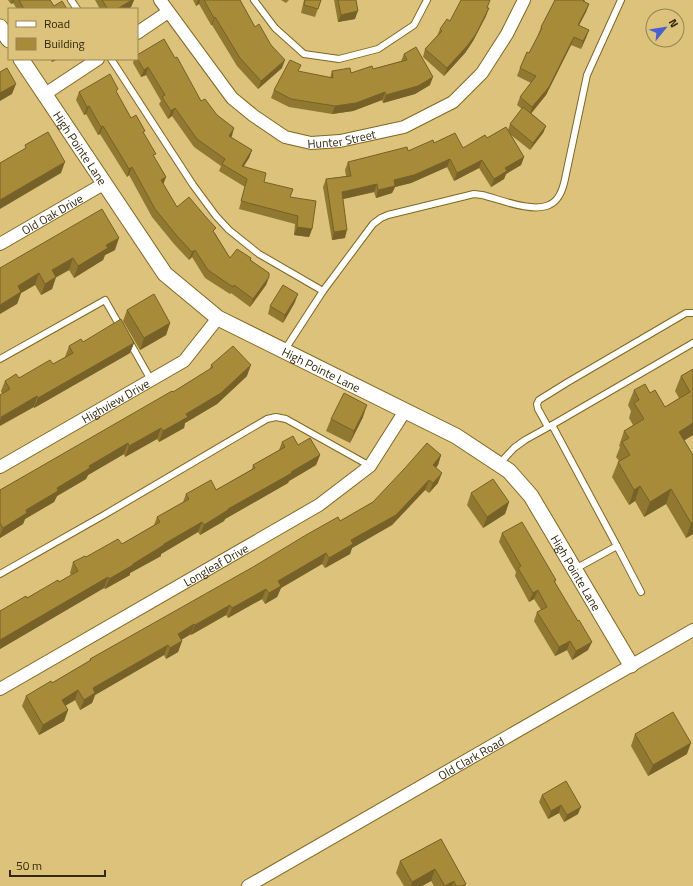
<svg xmlns="http://www.w3.org/2000/svg" width="693" height="886" font-family="'Titillium Web',sans-serif">
  <style>
    .lines { fill: none; stroke-linecap: round; stroke-linejoin: round }
    .service-casing { stroke: #80681e; stroke-width: 8 }
    .minor-casing { stroke: #80681e; stroke-width: 14 }
    .tertiary-casing { stroke: #80681e; stroke-width: 17 }
    .service { stroke: #fff; stroke-width: 6 }
    .minor { stroke: #fff; stroke-width: 12 }
    .tertiary { stroke: #fff; stroke-width: 15 }
    .wall { fill: #907831 }
    .shaded-wall { fill: #766128 }
    .building { fill: #a88b39; stroke: #766128 }
    .labels { text-anchor: middle; dominant-baseline: central; stroke-width: 3; stroke-linejoin: round; paint-order: stroke }
    .street-label { font-size: 12px; fill: #32280a; stroke: #dcc27b }
  </style>
  <rect width="100%" height="100%" fill="#dcc27b"/>
  <g class="lines">
    <g class="service-casing">
      <g id="service">
        <path d="M 71,0 L 77,9"/>
        <path d="M 254,0 L 275,28 L 304,54 L 339,59 L 378,49 L 414,25 L 427,0"/>
        <path d="M 111,59 L 193,185 L 216,216 L 229,230 L 259,254 L 323,291 L 373,224 L 381,218 L 388,215 L 474,194 L 482,195 C 499,199 532,213 549,205 C 559,201 563,189 565,179 L 587,75 L 621,0"/>
        <path d="M 129,341 L 151,380"/>
        <path d="M 284,351 L 323,291"/>
        <path d="M 0,359 L 105,300 L 121,328"/>
        <path d="M 552,425 L 693,343"/>
        <path d="M 548,427 L 538,409 L 537,404 L 539,400 L 568,382 L 686,313 L 693,313"/>
        <path d="M 499,464 L 514,448 L 525,440 L 552,425 L 617,546"/>
        <path d="M 575,569 L 617,546 L 641,592"/>
        <path d="M 0,574 L 104,515 L 267,419 L 276,417 L 286,419 L 370,466"/>
      </g>
    </g>
    <g class="minor-casing">
      <g id="minor">
        <path id="s1" d="M 160,0 L 232,98 L 254,116 L 285,137 L 311,143 L 340,141 L 404,127 L 453,102 L 482,73 L 507,34 L 524,0"/>
        <path d="M 137,33 L 168,12"/>
        <path d="M 45,94 L 98,59"/>
        <path id="s2" d="M 0,244 L 105,183"/>
        <path id="s3" d="M 0,467 L 184,361 L 218,318"/>
        <path id="s4" d="M 0,689 L 319,505 L 370,466 L 405,411"/>
        <path id="s5" d="M 248,886 L 693,630"/>
      </g>
    </g>
    <g class="tertiary-casing">
      <g id="tertiary">
        <path d="M 0,27 L 9,40"/>
        <path id="s6" d="M 21,59 L 165,274 L 218,318 L 456,436 L 509,471 L 531,496 L 631,665"/>
      </g>
    </g>
    <use href="#service" class="service"/>
    <use href="#minor" class="minor"/>
    <use href="#tertiary" class="tertiary"/>
  </g>
  <g class="wall">
    <path d="M 8,0 L 50,0 L 54,6 L 67,9 L 17,9 L 13,3 L 11,4 Z"/>
    <path d="M 95,0 L 134,0 L 131,7 L 128,9 L 100,9 Z"/>
    <path d="M 193,0 L 240,0 L 255,27 L 282,68 L 258,89 L 237,66 L 212,25 L 211,25 L 199,4 L 196,6 Z"/>
    <path d="M 281,0 L 289,0 L 286,3 Z"/>
    <path d="M 304,0 L 321,0 L 315,17 L 301,13 Z"/>
    <path d="M 334,0 L 356,0 L 355,19 L 338,22 Z"/>
    <path d="M 555,0 L 585,0 L 584,2 L 589,4 L 586,12 L 579,25 L 589,30 L 581,49 L 571,45 L 546,95 L 531,113 L 546,126 L 543,133 L 530,150 L 511,135 L 524,157 L 521,165 L 506,174 L 504,179 L 491,187 L 479,168 L 454,181 L 447,167 L 411,183 L 395,187 L 392,193 L 376,198 L 374,192 L 343,199 L 345,238 L 332,240 L 323,187 L 326,179 L 346,176 L 345,170 L 348,162 L 408,151 L 434,143 L 463,148 L 508,130 L 510,124 L 522,109 L 517,105 L 520,97 L 531,83 L 517,76 L 520,68 L 529,53 L 539,35 L 538,35 L 541,27 Z"/>
    <path d="M 487,8 L 486,16 L 473,41 L 465,53 L 444,76 L 423,57 L 425,49 L 437,36 L 440,29 L 450,21 Z"/>
    <path d="M 404,54 L 430,85 L 415,94 L 383,103 L 382,100 L 353,111 L 332,114 L 289,107 L 271,98 L 274,90 L 299,72 L 330,78 L 332,71 L 351,73 L 373,69 L 401,61 Z"/>
    <path d="M 137,55 L 201,101 L 217,115 L 234,128 L 230,137 L 252,150 L 249,158 L 243,166 L 264,182 L 290,197 L 312,229 L 309,237 L 294,235 L 295,224 L 239,209 L 245,187 L 219,171 L 221,166 L 194,147 L 172,116 L 168,119 L 159,104 L 161,101 L 146,75 L 141,77 L 133,63 L 134,59 L 137,59 Z"/>
    <path d="M 50,59 L 58,59 L 52,62 Z"/>
    <path d="M 79,92 L 117,93 L 131,118 L 144,134 L 154,157 L 166,177 L 163,184 L 177,207 L 215,233 L 230,258 L 251,258 L 251,260 L 269,277 L 266,285 L 250,307 L 231,293 L 230,294 L 205,278 L 192,257 L 189,260 L 174,244 L 152,217 L 129,175 L 127,177 L 100,134 L 98,135 L 86,114 L 84,115 L 76,100 Z"/>
    <path d="M 115,250 L 105,255 L 103,260 L 74,278 L 69,270 L 56,277 L 52,289 L 41,295 L 35,285 L 21,293 L 17,304 L 0,268 Z"/>
    <path d="M 295,302 L 283,323 L 268,314 L 270,306 Z"/>
    <path d="M 127,310 L 170,323 L 166,335 L 140,350 L 123,321 Z"/>
    <path d="M 83,342 L 134,343 L 130,353 L 34,408 L 34,407 L 2,394 L 1,391 L 5,381 L 19,378 L 53,364 L 65,357 L 69,346 Z"/>
    <path d="M 211,365 L 247,376 L 217,404 L 185,423 L 184,428 L 159,442 L 157,439 L 125,457 L 124,454 L 88,475 L 86,479 L 57,496 L 54,502 L 25,519 L 23,524 L 0,538 L 0,490 L 173,392 L 210,369 Z"/>
    <path d="M 693,369 L 693,435 L 684,440 L 693,455 L 693,534 L 686,538 L 666,504 L 644,517 L 635,501 L 629,505 L 612,477 L 618,462 L 619,461 L 616,457 L 620,447 L 619,446 L 624,431 L 633,425 L 629,418 L 631,411 L 628,405 L 634,390 L 650,393 L 665,407 L 679,398 L 675,391 L 681,376 Z"/>
    <path d="M 363,417 L 350,443 L 326,431 L 331,419 Z"/>
    <path d="M 282,442 L 298,445 L 320,455 L 316,465 L 289,481 L 288,483 L 225,519 L 224,521 L 200,535 L 198,532 L 161,554 L 161,556 L 130,573 L 130,575 L 105,589 L 104,588 L 0,649 L 0,611 L 27,598 L 59,582 L 71,575 L 70,573 L 73,562 L 86,557 L 122,544 L 154,525 L 157,517 L 183,502 L 186,494 L 216,490 L 252,469 L 253,465 L 279,450 Z"/>
    <path d="M 441,455 L 438,465 L 436,468 L 438,483 L 429,493 L 425,490 L 392,525 L 352,548 L 350,554 L 325,568 L 322,564 L 281,588 L 277,597 L 265,604 L 262,599 L 228,618 L 226,615 L 191,635 L 191,634 L 181,640 L 182,641 L 178,652 L 166,659 L 164,655 L 95,695 L 92,703 L 80,710 L 75,700 L 65,706 L 68,710 L 64,721 L 39,735 L 22,706 L 26,696 L 52,683 L 89,661 L 90,659 L 340,521 L 373,502 Z"/>
    <path d="M 471,493 L 509,502 L 505,514 L 483,528 L 467,505 Z"/>
    <path d="M 502,533 L 556,580 L 555,582 L 588,650 L 572,660 L 567,650 L 555,656 L 534,621 L 537,612 L 541,610 L 534,599 L 529,602 L 515,576 L 516,572 L 499,542 Z"/>
    <path d="M 635,734 L 687,754 L 648,776 L 631,746 Z"/>
    <path d="M 542,795 L 578,814 L 564,822 L 559,813 L 548,819 L 539,802 Z"/>
    <path d="M 441,839 L 466,884 L 465,886 L 434,886 L 431,881 L 422,886 L 404,886 L 396,873 L 400,861 Z"/>
  </g>
  <g class="shaded-wall">
    <path d="M 13,0 L 14,0 L 13,3 L 11,4 Z"/>
    <path d="M 132,0 L 134,0 L 131,7 L 128,9 L 117,9 Z"/>
    <path d="M 198,0 L 200,0 L 199,4 L 196,6 Z"/>
    <path d="M 589,4 L 586,12 L 575,33 L 578,25 Z"/>
    <path d="M 489,8 L 486,16 L 473,41 L 465,53 L 444,76 L 447,68 Z"/>
    <path d="M 358,11 L 355,19 L 338,22 L 341,15 Z"/>
    <path d="M 215,17 L 212,25 L 211,25 L 214,18 Z"/>
    <path d="M 589,30 L 586,38 L 581,49 L 583,41 Z"/>
    <path d="M 574,37 L 571,45 L 546,95 L 530,115 L 532,107 Z"/>
    <path d="M 53,59 L 58,59 L 52,62 Z"/>
    <path d="M 285,60 L 282,68 L 258,89 L 261,81 Z"/>
    <path d="M 148,67 L 146,75 L 141,77 L 144,70 Z"/>
    <path d="M 433,77 L 430,85 L 415,94 L 383,103 L 386,95 Z"/>
    <path d="M 16,84 L 12,94 L 0,101 L 0,93 Z"/>
    <path d="M 385,92 L 382,100 L 353,111 L 332,114 L 335,106 Z"/>
    <path d="M 89,106 L 86,114 L 84,115 L 87,107 Z"/>
    <path d="M 175,108 L 172,116 L 168,119 L 171,111 Z"/>
    <path d="M 103,126 L 100,134 L 98,135 L 101,127 Z"/>
    <path d="M 546,126 L 543,133 L 530,150 L 533,143 Z"/>
    <path d="M 234,128 L 232,136 L 226,144 L 229,136 Z"/>
    <path d="M 252,150 L 249,158 L 239,174 L 242,166 Z"/>
    <path d="M 524,157 L 521,165 L 506,174 L 504,179 L 491,187 L 494,179 L 505,168 Z"/>
    <path d="M 450,159 L 447,167 L 411,183 L 395,187 L 392,193 L 376,198 L 378,190 L 394,180 Z"/>
    <path d="M 482,160 L 479,168 L 454,181 L 457,173 Z"/>
    <path d="M 65,162 L 61,173 L 0,209 L 0,200 Z"/>
    <path d="M 132,167 L 129,175 L 127,177 L 129,169 Z"/>
    <path d="M 166,177 L 163,185 L 161,180 Z"/>
    <path d="M 377,184 L 374,192 L 339,200 L 342,192 Z"/>
    <path d="M 297,227 L 312,229 L 309,237 L 294,235 Z"/>
    <path d="M 347,230 L 345,238 L 332,240 L 334,232 Z"/>
    <path d="M 119,238 L 115,250 L 105,255 L 103,260 L 74,278 L 78,266 L 106,245 Z"/>
    <path d="M 195,250 L 192,257 L 189,260 L 192,252 Z"/>
    <path d="M 73,258 L 69,270 L 48,282 L 52,270 Z"/>
    <path d="M 39,273 L 35,285 L 21,293 L 17,304 L 0,314 L 0,305 L 18,286 Z"/>
    <path d="M 56,277 L 52,289 L 41,295 L 45,284 Z"/>
    <path d="M 269,277 L 266,285 L 250,307 L 253,299 Z"/>
    <path d="M 298,294 L 295,302 L 283,323 L 285,315 Z"/>
    <path d="M 170,323 L 166,335 L 140,350 L 144,338 Z"/>
    <path d="M 134,343 L 130,353 L 34,408 L 38,398 Z"/>
    <path d="M 251,365 L 247,376 L 217,404 L 185,423 L 184,428 L 159,442 L 163,431 Z"/>
    <path d="M 37,396 L 34,407 L 0,426 L 0,420 L 1,417 Z"/>
    <path d="M 367,405 L 363,417 L 350,443 L 354,431 Z"/>
    <path d="M 693,423 L 693,435 L 674,447 L 679,432 Z"/>
    <path d="M 161,428 L 157,439 L 125,457 L 129,446 Z"/>
    <path d="M 128,443 L 124,454 L 88,475 L 86,479 L 57,496 L 54,502 L 25,519 L 23,524 L 0,538 L 0,535 L 3,528 L 26,510 L 57,488 L 89,466 Z"/>
    <path d="M 320,455 L 316,465 L 289,481 L 288,483 L 225,519 L 224,521 L 200,535 L 204,525 L 228,509 Z"/>
    <path d="M 441,455 L 438,465 L 429,475 L 433,465 Z"/>
    <path d="M 442,473 L 438,483 L 429,493 L 433,483 Z"/>
    <path d="M 429,480 L 425,490 L 392,525 L 352,548 L 350,554 L 325,568 L 329,558 Z"/>
    <path d="M 640,486 L 635,501 L 629,505 L 634,490 Z"/>
    <path d="M 671,489 L 666,504 L 644,517 L 650,502 Z"/>
    <path d="M 509,502 L 505,514 L 483,528 L 487,517 Z"/>
    <path d="M 202,522 L 198,532 L 161,554 L 161,556 L 130,573 L 130,575 L 105,589 L 109,579 L 164,544 Z"/>
    <path d="M 693,522 L 693,534 L 686,538 L 691,523 Z"/>
    <path d="M 326,553 L 322,564 L 281,588 L 277,597 L 265,604 L 269,593 L 278,581 Z"/>
    <path d="M 108,577 L 104,588 L 0,649 L 0,640 Z"/>
    <path d="M 266,589 L 262,599 L 228,618 L 232,608 Z"/>
    <path d="M 538,590 L 534,599 L 529,602 L 533,593 Z"/>
    <path d="M 230,605 L 226,615 L 191,635 L 195,625 Z"/>
    <path d="M 194,624 L 191,634 L 174,644 L 178,634 Z"/>
    <path d="M 182,641 L 178,652 L 166,659 L 170,648 Z"/>
    <path d="M 570,641 L 567,650 L 555,656 L 559,647 Z"/>
    <path d="M 592,642 L 588,650 L 572,660 L 576,651 Z"/>
    <path d="M 168,645 L 164,655 L 95,695 L 92,703 L 80,710 L 84,700 L 93,688 Z"/>
    <path d="M 78,690 L 75,700 L 58,710 L 62,700 Z"/>
    <path d="M 68,710 L 64,721 L 39,735 L 43,725 Z"/>
    <path d="M 691,743 L 687,754 L 648,776 L 653,765 Z"/>
    <path d="M 561,805 L 559,813 L 548,819 L 551,811 Z"/>
    <path d="M 581,807 L 578,814 L 564,822 L 567,815 Z"/>
    <path d="M 435,869 L 431,881 L 422,886 L 411,886 L 412,882 Z"/>
    <path d="M 454,881 L 452,886 L 445,886 Z"/>
  </g>
  <g class="building">
    <path d="M 19,0 L 50,0 L 54,6 L 62,1 L 67,9 L 24,9 Z"/>
    <path d="M 102,0 L 132,0 L 117,9 L 108,9 Z"/>
    <path d="M 204,0 L 240,0 L 255,27 L 259,24 L 271,45 L 285,60 L 261,81 L 240,58 L 215,17 L 214,18 Z"/>
    <path d="M 305,0 L 321,0 L 318,9 L 304,5 Z"/>
    <path d="M 338,0 L 356,0 L 358,11 L 341,15 Z"/>
    <path d="M 461,0 L 490,0 L 487,8 L 489,8 L 476,34 L 468,45 L 447,68 L 425,49 L 442,31 L 440,29 L 447,19 L 450,21 Z"/>
    <path d="M 555,0 L 584,0 L 583,1 L 589,4 L 578,25 L 589,30 L 583,41 L 574,37 L 549,87 L 532,107 L 520,97 L 536,76 L 520,68 L 527,52 L 529,53 L 542,28 L 541,27 Z"/>
    <path d="M 164,39 L 175,58 L 177,57 L 201,101 L 205,99 L 217,115 L 234,128 L 229,136 L 252,150 L 242,166 L 266,173 L 264,182 L 293,189 L 290,197 L 316,201 L 312,229 L 297,227 L 298,216 L 241,201 L 247,179 L 222,164 L 225,159 L 197,139 L 175,108 L 171,111 L 162,97 L 165,95 L 148,67 L 144,70 L 137,58 L 137,55 Z"/>
    <path d="M 416,47 L 433,77 L 418,86 L 386,95 L 385,92 L 356,103 L 335,106 L 291,99 L 274,90 L 290,60 L 301,65 L 298,71 L 333,78 L 332,71 L 350,68 L 351,73 L 372,66 L 373,69 L 407,60 L 404,54 Z"/>
    <path d="M 7,68 L 16,84 L 0,93 L 0,72 Z"/>
    <path d="M 110,74 L 118,89 L 116,91 L 131,118 L 136,115 L 145,131 L 143,132 L 156,154 L 153,155 L 166,177 L 161,180 L 177,207 L 189,197 L 205,216 L 216,228 L 213,231 L 230,258 L 237,249 L 251,258 L 250,260 L 269,273 L 269,277 L 253,299 L 234,285 L 233,287 L 208,270 L 195,250 L 192,252 L 177,236 L 155,209 L 132,167 L 129,169 L 103,126 L 101,127 L 89,106 L 87,107 L 79,92 Z"/>
    <path d="M 523,107 L 546,126 L 533,143 L 510,124 Z"/>
    <path d="M 506,127 L 524,157 L 505,168 L 507,171 L 494,179 L 482,160 L 457,173 L 450,159 L 414,175 L 394,180 L 395,186 L 378,190 L 377,184 L 342,192 L 347,230 L 334,232 L 326,179 L 351,176 L 348,162 L 407,147 L 408,151 L 433,140 L 434,143 L 455,133 L 463,148 L 485,135 L 487,138 Z"/>
    <path d="M 48,132 L 65,162 L 0,200 L 0,163 L 26,148 L 25,145 Z"/>
    <path d="M 102,209 L 119,238 L 106,245 L 108,248 L 78,266 L 73,258 L 52,270 L 56,277 L 45,284 L 39,273 L 18,286 L 21,292 L 0,305 L 0,268 Z"/>
    <path d="M 283,285 L 298,294 L 285,315 L 270,306 Z"/>
    <path d="M 154,294 L 170,323 L 144,338 L 127,310 Z"/>
    <path d="M 121,319 L 134,343 L 38,398 L 37,396 L 1,417 L 2,419 L 0,420 L 0,395 L 10,389 L 5,381 L 16,374 L 19,378 L 50,360 L 53,364 L 73,353 L 69,346 L 81,339 L 83,342 Z"/>
    <path d="M 233,346 L 251,365 L 221,393 L 186,414 L 188,417 L 163,431 L 161,428 L 129,446 L 128,443 L 89,466 L 90,468 L 57,488 L 58,491 L 26,510 L 27,513 L 3,528 L 0,523 L 0,490 L 172,391 L 173,392 L 213,367 L 211,365 Z"/>
    <path d="M 693,369 L 693,423 L 679,432 L 693,455 L 693,522 L 691,523 L 671,489 L 650,502 L 640,486 L 634,490 L 618,462 L 630,455 L 622,442 L 629,438 L 624,431 L 644,419 L 634,403 L 639,400 L 634,390 L 645,384 L 650,393 L 655,390 L 665,407 L 690,392 L 681,376 Z"/>
    <path d="M 344,393 L 367,405 L 354,431 L 331,419 Z"/>
    <path d="M 293,436 L 298,445 L 310,438 L 320,455 L 291,472 L 292,473 L 228,509 L 228,510 L 204,525 L 202,522 L 164,544 L 164,545 L 133,564 L 133,565 L 109,579 L 108,577 L 0,640 L 0,611 L 26,596 L 27,598 L 58,580 L 59,582 L 78,571 L 73,562 L 85,556 L 86,557 L 118,539 L 122,544 L 160,522 L 157,517 L 189,499 L 186,494 L 211,480 L 216,490 L 255,468 L 253,465 L 285,447 L 282,442 Z"/>
    <path d="M 427,443 L 441,455 L 433,465 L 442,473 L 433,483 L 429,480 L 396,515 L 351,540 L 353,544 L 329,558 L 326,553 L 278,581 L 281,586 L 269,593 L 266,589 L 232,608 L 230,605 L 195,625 L 194,624 L 178,634 L 182,641 L 170,648 L 168,645 L 93,688 L 95,693 L 84,700 L 78,690 L 62,700 L 68,710 L 43,725 L 26,696 L 51,681 L 52,683 L 91,660 L 90,659 L 253,567 L 306,535 L 338,517 L 340,521 L 373,502 L 405,468 Z"/>
    <path d="M 493,479 L 509,502 L 487,517 L 471,493 Z"/>
    <path d="M 522,522 L 556,580 L 554,581 L 578,621 L 579,620 L 592,642 L 576,651 L 570,641 L 559,647 L 537,612 L 547,607 L 538,590 L 533,593 L 518,568 L 521,566 L 502,533 Z"/>
    <path d="M 673,712 L 691,743 L 653,765 L 635,734 Z"/>
    <path d="M 566,781 L 581,807 L 567,815 L 561,805 L 551,811 L 542,795 Z"/>
    <path d="M 441,839 L 466,884 L 462,886 L 456,886 L 454,881 L 445,886 L 435,869 L 412,882 L 400,861 Z"/>
  </g>
  <g class="labels">
    <g class="street-label">
      <text stroke="none"><textPath href="#s1" startOffset="245">Hunter Street</textPath></text>
      <text stroke="none"><textPath href="#s6" startOffset="107">High Pointe Lane</textPath></text>
      <text stroke="none"><textPath href="#s2" startOffset="60">Old Oak Drive</textPath></text>
      <text stroke="none"><textPath href="#s6" startOffset="443">High Pointe Lane</textPath></text>
      <text stroke="none"><textPath href="#s3" startOffset="133">Highview Drive</textPath></text>
      <text stroke="none"><textPath href="#s4" startOffset="249">Longleaf Drive</textPath></text>
      <text stroke="none"><textPath href="#s6" startOffset="779">High Pointe Lane</textPath></text>
      <text stroke="none"><textPath href="#s5" startOffset="257">Old Clark Road</textPath></text>
    </g>
  </g>
  <rect x="8" y="8" width="130" height="52" fill="#dcc27b" stroke="#98844e"/>
  <rect x="16" y="21" width="20" height="6" fill="#ffffff" stroke="#98844e"/>
  <text x="44" y="28" font-size="12" fill="#32280a">Road</text>
  <rect x="16" y="38" width="20" height="12" fill="#a88b39" stroke="#98844e"/>
  <text x="44" y="48" font-size="12" fill="#32280a">Building</text>
  <g transform="translate(665 28) rotate(60)"><circle r="19" fill="#dcc27b" stroke="#98844e"/>
  <path d="M0-3L7 15L0 10L-7 15Z" fill="#4760d4"/>
  <text y="-6" font-size="11" font-weight="bold" text-anchor="middle" fill="#32280a">N</text>
  </g>
  <path d="M10 870v6h95v-6" fill="none" stroke="#32280a" stroke-width="2"/>
  <text x="16" y="870" font-size="12" fill="#32280a" stroke="#dcc27b" stroke-width="3" paint-order="stroke">50 m</text>
</svg>
